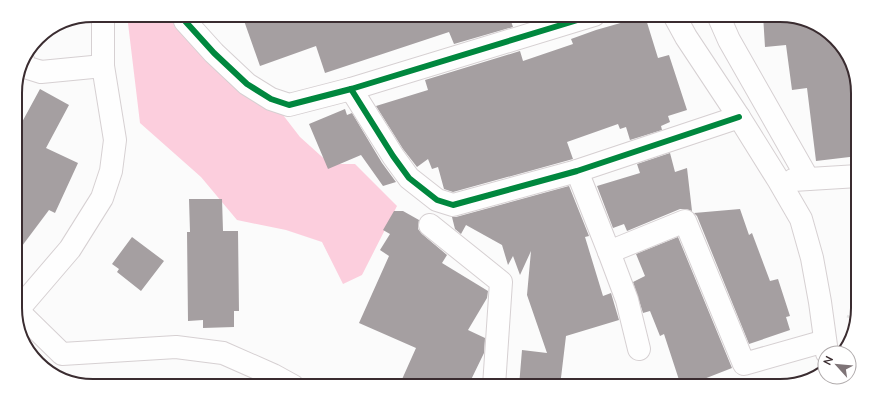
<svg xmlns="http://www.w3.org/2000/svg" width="873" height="401" font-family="Mulish,sans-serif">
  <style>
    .forest { fill: #fccedd }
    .building { fill: #a59fa1 }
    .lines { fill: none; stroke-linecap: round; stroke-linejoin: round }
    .street-casing { stroke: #d6d0d2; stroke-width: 24 }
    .path { stroke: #e4e4e4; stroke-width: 2.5; stroke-dasharray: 3 2; stroke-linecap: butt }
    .street { stroke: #fefefe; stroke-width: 22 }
    .cycleway-casing { stroke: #fff; stroke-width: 8 }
    .cycleway { stroke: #00873e; stroke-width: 6 }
    .rim { fill: none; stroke: #3a2c30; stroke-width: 2 }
  </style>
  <rect width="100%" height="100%" fill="#fbfbfb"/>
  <path class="forest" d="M 127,15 L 169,15 L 174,24 L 247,92 L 283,115 L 300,137 L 330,164 L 355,164 L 397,206 L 362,275 L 343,284 L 322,242 L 286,230 L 237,220 L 201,177 L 140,123 Z"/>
  <g class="building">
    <path d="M 242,15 L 509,15 L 513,27 L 454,44 L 449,32 L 325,73 L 316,46 L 260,66 Z"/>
    <path d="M 763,15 L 780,15 L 810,21 L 842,46 L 857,83 L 858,156 L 816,161 L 807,88 L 792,90 L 786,45 L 765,47 Z"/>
    <path d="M 645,16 L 658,58 L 669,55 L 687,110 L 668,116 L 670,122 L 661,126 L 662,130 L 630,140 L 626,127 L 620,129 L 618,124 L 567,142 L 573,159 L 453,192 L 444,189 L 438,167 L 432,169 L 428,159 L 417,167 L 403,149 L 376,106 L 428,90 L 425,80 L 520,51 L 523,61 L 573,44 L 571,39 L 596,30 Z"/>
    <path d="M 40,89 L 69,105 L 46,148 L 78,163 L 55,213 L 49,210 L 16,254 L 15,135 Z"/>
    <path d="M 345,109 L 347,115 L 352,113 L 382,163 L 396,182 L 383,186 L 361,155 L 328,169 L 309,124 Z"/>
    <path d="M 670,153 L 675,172 L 687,168 L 692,211 L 686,209 L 680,209 L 627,231 L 624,224 L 613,228 L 597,186 L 640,173 L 637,164 Z"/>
    <path d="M 569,186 L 589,236 L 585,237 L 603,296 L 611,293 L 619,320 L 566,336 L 560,386 L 519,386 L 522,350 L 547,353 L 527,295 L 531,251 L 520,275 L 513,256 L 508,265 L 502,245 L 466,225 L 461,234 L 455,229 L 452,217 L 456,217 Z"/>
    <path d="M 189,199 L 222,199 L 223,231 L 238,231 L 239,311 L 234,311 L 234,327 L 203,328 L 203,320 L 188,321 L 187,232 L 190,232 Z"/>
    <path d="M 740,209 L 749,235 L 752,233 L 770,281 L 778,279 L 790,316 L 786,317 L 790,330 L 749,344 L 697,216 L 694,213 Z"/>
    <path d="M 394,211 L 403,211 L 419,220 L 418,229 L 422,234 L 447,255 L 442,263 L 488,291 L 487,298 L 468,330 L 485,338 L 484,353 L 468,386 L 399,386 L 416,348 L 359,323 L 389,256 L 380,250 L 390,234 L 383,230 Z"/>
    <path d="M 132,237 L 164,261 L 141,291 L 117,272 L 119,269 L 112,264 Z"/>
    <path d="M 678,237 L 732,368 L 686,386 L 681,386 L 664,334 L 660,336 L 650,311 L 643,313 L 633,282 L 645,276 L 636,254 Z"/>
  </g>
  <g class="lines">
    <g class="street-casing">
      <g id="street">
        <path d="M 183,15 L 185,21 L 214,53 L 247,84 L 271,99 L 289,105 L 351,89 L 594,15"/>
        <path d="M 674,15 L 686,37 L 739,117 L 779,181 L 801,219 L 812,258 L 820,302 L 827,353"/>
        <path d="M 718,15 L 729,40 L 808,179"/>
        <path d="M 23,60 L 25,67 L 41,72 L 103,66"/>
        <path d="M 351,89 L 393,156 L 409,178 L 437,200 L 453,205 L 577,171 L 739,117"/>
        <path d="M 577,171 L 609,252 L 685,221 L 744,364 L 825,341"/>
        <path d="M 793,180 L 858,176"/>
        <path d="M 430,225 L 501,282 L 494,386"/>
        <path d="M 609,252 L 627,300 L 639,349"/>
        <path d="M 18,311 L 62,354 L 176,347 L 223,353 L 273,375 L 293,386"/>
        <path d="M 16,312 L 70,249 L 102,198 L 111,171 L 115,140 L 103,66 L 103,15"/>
      </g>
    </g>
    <path class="path" d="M 847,316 L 856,320"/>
    <use href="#street" class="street"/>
    <g class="cycleway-casing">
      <g id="cycleway">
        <path d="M 183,15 L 185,21 L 214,53 L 247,84 L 271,99 L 289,105 L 351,89 L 594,15"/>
        <path d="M 351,89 L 393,156 L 409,178 L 437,200 L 453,205 L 577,171 L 739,117"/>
      </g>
    </g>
    <use href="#cycleway" class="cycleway"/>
  </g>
  <path d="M0 0H873V401H0ZM93 22H780A71 71 0 0 1 851 93V308A71 71 0 0 1 780 379H93A71 71 0 0 1 22 308V93A71 71 0 0 1 93 22Z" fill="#fff" fill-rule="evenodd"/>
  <path class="rim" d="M93 22H780A71 71 0 0 1 851 93V308A71 71 0 0 1 780 379H93A71 71 0 0 1 22 308V93A71 71 0 0 1 93 22Z"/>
  <g transform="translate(837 365) rotate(297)"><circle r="19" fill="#ffffff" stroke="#b0abac"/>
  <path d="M0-3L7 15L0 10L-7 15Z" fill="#7e7477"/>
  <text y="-6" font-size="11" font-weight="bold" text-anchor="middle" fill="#3a2c30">N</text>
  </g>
</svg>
